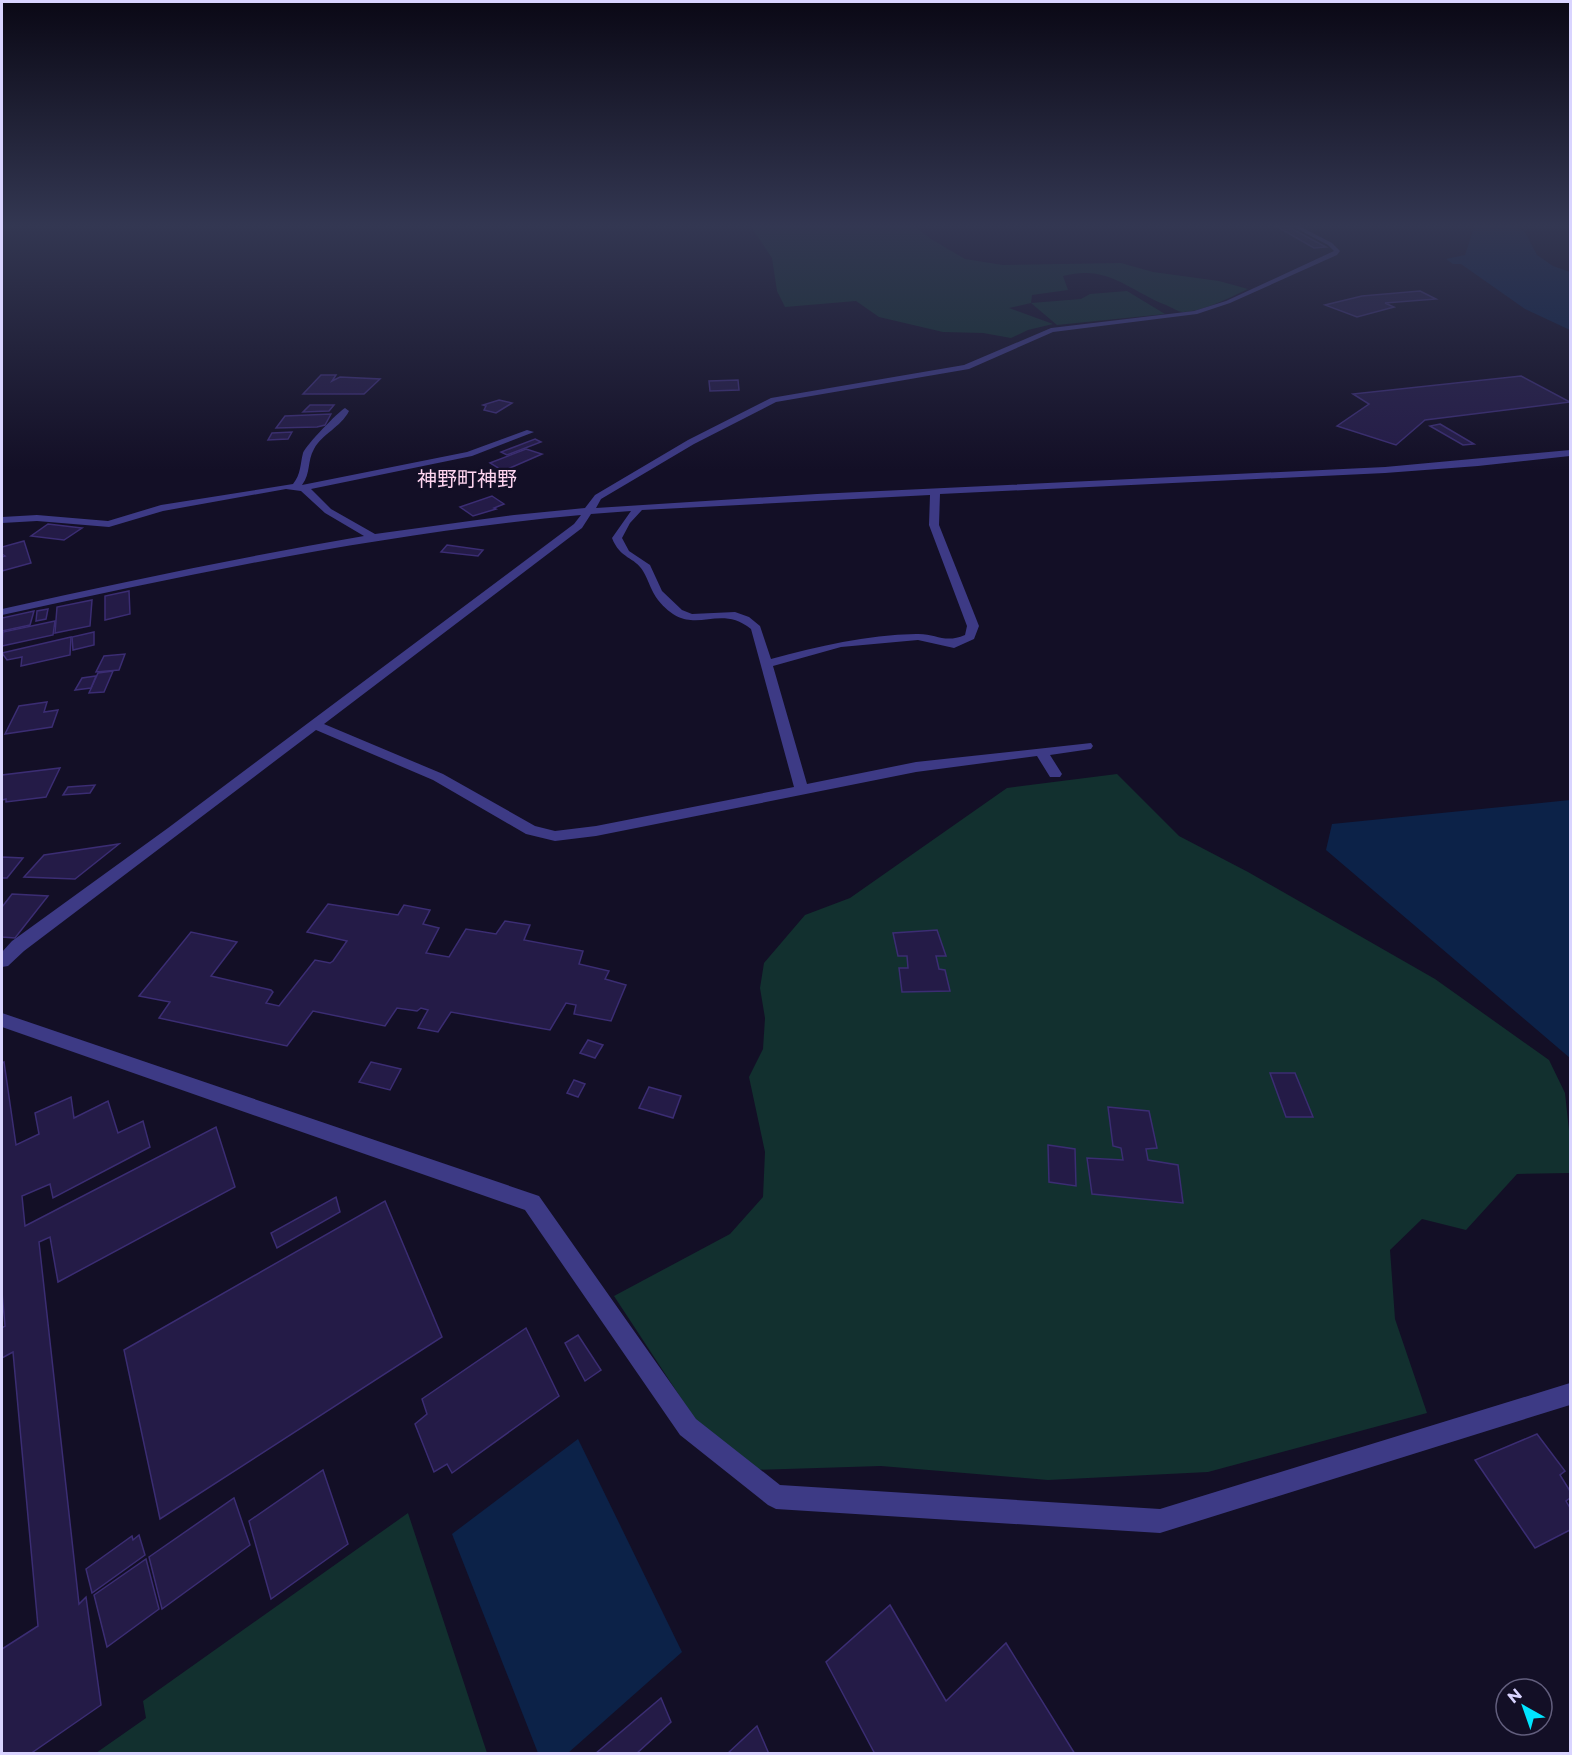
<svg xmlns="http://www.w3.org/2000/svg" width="1572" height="1755" font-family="Montserrat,'Noto Sans JP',sans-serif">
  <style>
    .green { fill: #12302f }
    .water { fill: #0c2248 }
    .building { fill: #241b47; stroke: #3b2d73; stroke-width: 1.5 }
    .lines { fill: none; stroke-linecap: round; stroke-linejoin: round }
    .minor { fill: #3d3a85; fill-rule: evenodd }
    .labels { text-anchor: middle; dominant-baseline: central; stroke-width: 4.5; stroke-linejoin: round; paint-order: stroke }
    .far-quarter-label { font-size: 20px; fill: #ffd6f0; stroke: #130f26 }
  </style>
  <rect width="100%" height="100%" fill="#130f26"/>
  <g class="green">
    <path d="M 750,225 L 914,225 L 931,239 L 965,259 L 1003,265 L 1121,263 L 1153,272 L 1219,281 L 1248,289 C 1231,297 1202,312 1183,312 C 1178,312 1171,307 1166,305 C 1128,290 1108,264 1063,276 L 1068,290 L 1032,295 L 1031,303 L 1081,299 L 1090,294 L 1127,291 L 1165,314 L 1057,325 L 1031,303 L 1009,308 L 1053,324 L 1028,330 L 1011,338 L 983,333 L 943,332 L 879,317 L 856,301 L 785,307 L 777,291 L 772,258 Z"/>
    <path d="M 1117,774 L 1179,836 L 1248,872 L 1435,979 L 1549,1060 L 1565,1093 L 1570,1140 L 1570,1173 L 1517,1174 L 1466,1230 L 1422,1219 L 1390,1250 L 1395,1319 L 1427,1413 L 1208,1472 L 1048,1480 L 881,1466 L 751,1470 L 723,1462 L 614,1296 L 730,1234 L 763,1197 L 765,1152 L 749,1077 L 763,1049 L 765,1018 L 760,988 L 764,963 L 805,915 L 850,898 L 1007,788 Z"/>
    <path d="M 408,1513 L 487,1753 L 96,1753 L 146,1718 L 143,1701 Z"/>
  </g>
  <g class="water">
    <path d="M 1475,225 L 1515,225 L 1525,232 L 1537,255 L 1553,266 L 1570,272 L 1570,330 L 1525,309 L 1461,264 L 1453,264 L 1446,259 L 1465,255 Z"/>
    <path d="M 1570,800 L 1570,1058 L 1326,850 L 1332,824 Z"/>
    <path d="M 578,1439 L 682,1652 L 568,1753 L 538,1753 L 452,1534 Z"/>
  </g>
  <g class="building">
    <path d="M 1274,225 L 1285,225 L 1326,247 L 1314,248 Z"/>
    <path d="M 1420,291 L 1436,299 L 1385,303 L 1394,307 L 1357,317 L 1325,305 L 1362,296 Z"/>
    <path d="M 321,375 L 336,375 L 332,381 L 340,377 L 380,379 L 364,394 L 303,394 Z"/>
    <path d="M 1521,376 L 1570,402 L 1425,420 L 1396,445 L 1337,426 L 1369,404 L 1353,394 Z"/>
    <path d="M 738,380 L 739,390 L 710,391 L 709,381 Z"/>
    <path d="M 499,400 L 512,403 L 496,413 L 484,410 L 486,406 L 483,405 Z"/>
    <path d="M 310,405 L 334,405 L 329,411 L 303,412 Z"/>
    <path d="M 331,414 L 325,425 L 317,427 L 276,428 L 285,416 Z"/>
    <path d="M 1440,424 L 1474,444 L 1463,445 L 1430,426 Z"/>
    <path d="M 292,432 L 288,439 L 268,440 L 272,433 Z"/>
    <path d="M 535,439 L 541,442 L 507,455 L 501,452 Z"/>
    <path d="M 526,449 L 542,454 L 503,471 L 490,463 Z"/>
    <path d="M 492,496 L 504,504 L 494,508 L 496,509 L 473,516 L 460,507 Z"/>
    <path d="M 48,524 L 82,528 L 64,540 L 31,536 Z"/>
    <path d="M 24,541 L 31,563 L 2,571 L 2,557 L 5,556 L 2,554 L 2,547 Z"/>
    <path d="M 447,545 L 483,550 L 478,556 L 441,552 Z"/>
    <path d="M 129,591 L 130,614 L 105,620 L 105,596 Z"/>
    <path d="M 92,600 L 90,626 L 55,633 L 57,607 Z"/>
    <path d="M 48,609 L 46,619 L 36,621 L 37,611 Z"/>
    <path d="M 34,611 L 30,625 L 2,631 L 2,618 Z"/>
    <path d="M 55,621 L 53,635 L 2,646 L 3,632 Z"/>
    <path d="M 94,632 L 94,645 L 73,650 L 72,637 Z"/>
    <path d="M 71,637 L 70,655 L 21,666 L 22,657 L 7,660 L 2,653 Z"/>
    <path d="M 125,654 L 119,670 L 96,672 L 104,656 Z"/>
    <path d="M 113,671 L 104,692 L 89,693 L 98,673 Z"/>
    <path d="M 96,676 L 91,688 L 75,690 L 82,678 Z"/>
    <path d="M 47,702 L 44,712 L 58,710 L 52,727 L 5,734 L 19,706 Z"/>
    <path d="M 60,768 L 46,797 L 6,802 L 6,799 L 2,800 L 2,775 Z"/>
    <path d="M 95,785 L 90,793 L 63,795 L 68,787 Z"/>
    <path d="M 119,844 L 75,879 L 24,877 L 44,855 Z"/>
    <path d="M 2,857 L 23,858 L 7,878 L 2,878 Z"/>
    <path d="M 12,894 L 48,896 L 15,938 L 2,937 L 2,907 Z"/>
    <path d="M 328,904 L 398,915 L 404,905 L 430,910 L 423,924 L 439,928 L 426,953 L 449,957 L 466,929 L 496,934 L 505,921 L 530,925 L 524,940 L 583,951 L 579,964 L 609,971 L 605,979 L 626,985 L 611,1021 L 574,1014 L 576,1005 L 566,1003 L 550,1030 L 451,1012 L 438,1032 L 418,1028 L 428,1010 L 421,1008 L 417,1011 L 397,1008 L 385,1026 L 313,1011 L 287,1046 L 159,1018 L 170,1002 L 139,996 L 191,932 L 237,942 L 211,976 L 271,990 L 273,992 L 266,1003 L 279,1006 L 315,960 L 330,963 L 333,961 L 347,941 L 307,932 Z"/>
    <path d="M 937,930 L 946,956 L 936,956 L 939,969 L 945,970 L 950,991 L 902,992 L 899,968 L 908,968 L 907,956 L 898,956 L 893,933 Z"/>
    <path d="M 588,1040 L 603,1045 L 595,1058 L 580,1053 Z"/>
    <path d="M 4,1062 L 16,1145 L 39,1134 L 35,1113 L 71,1097 L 74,1118 L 108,1101 L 118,1133 L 143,1121 L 150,1147 L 53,1198 L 50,1184 L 22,1196 L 25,1226 L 216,1127 L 235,1187 L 58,1282 L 50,1237 L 39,1242 L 79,1604 L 86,1597 L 101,1705 L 30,1754 L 2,1754 L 2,1649 L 38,1626 L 13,1352 L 2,1358 L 2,1328 L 5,1326 L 2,1292 L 2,1063 Z"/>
    <path d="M 371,1062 L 401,1069 L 390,1090 L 359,1082 Z"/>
    <path d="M 1270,1073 L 1295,1073 L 1313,1117 L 1286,1117 Z"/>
    <path d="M 574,1080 L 585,1084 L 578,1097 L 567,1093 Z"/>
    <path d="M 649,1087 L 681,1096 L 673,1118 L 639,1108 Z"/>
    <path d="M 1108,1107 L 1149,1111 L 1157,1148 L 1146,1149 L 1148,1160 L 1178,1165 L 1183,1203 L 1092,1194 L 1087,1158 L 1123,1160 L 1121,1148 L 1113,1146 Z"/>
    <path d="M 1048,1145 L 1075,1149 L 1076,1186 L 1049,1182 Z"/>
    <path d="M 336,1197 L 340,1212 L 277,1248 L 271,1233 Z"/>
    <path d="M 385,1201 L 442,1337 L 160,1519 L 124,1350 Z"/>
    <path d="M 526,1328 L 559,1396 L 452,1473 L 447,1464 L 434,1472 L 415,1424 L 427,1414 L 422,1399 Z"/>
    <path d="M 578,1335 L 601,1370 L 585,1381 L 565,1343 Z"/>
    <path d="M 1537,1434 L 1565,1471 L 1560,1475 L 1570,1491 L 1570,1498 L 1566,1501 L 1570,1508 L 1570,1530 L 1535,1548 L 1475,1460 Z"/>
    <path d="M 323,1470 L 348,1544 L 271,1599 L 249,1521 Z"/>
    <path d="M 234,1498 L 250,1545 L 162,1609 L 149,1557 Z"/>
    <path d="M 139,1535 L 145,1555 L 92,1593 L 86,1569 L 132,1536 L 133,1540 Z"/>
    <path d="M 146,1559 L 159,1609 L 107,1647 L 94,1595 Z"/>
    <path d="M 890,1605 L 946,1701 L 1006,1643 L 1075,1754 L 875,1754 L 826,1662 Z"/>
    <path d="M 661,1698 L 671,1722 L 636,1754 L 595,1754 Z"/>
    <path d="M 757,1726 L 769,1754 L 727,1754 Z"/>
  </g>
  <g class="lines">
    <g class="minor">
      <path d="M 1290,225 L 1297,225 L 1332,243 L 1340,251 L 1337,255 L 1230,303 L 1197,314 L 1053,332 L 969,369 L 776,402 L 694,444 L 601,499 L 596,508 L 817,494 L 1385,467 L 1570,450 L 1570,456 L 1478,466 L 1385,473 L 940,494 L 939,525 L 979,626 L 974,639 L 954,648 L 918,640 L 841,647 L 773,666 L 807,784 L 916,762 L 1091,743 L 1093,746 L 1091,749 L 1050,755 L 1062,774 L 1060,777 L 1050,777 L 1037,756 L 916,772 L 596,836 L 555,841 L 526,834 L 433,780 L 316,730 L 24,951 L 8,966 L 2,967 L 2,952 L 12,941 L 168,828 L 574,524 L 581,515 C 385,533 194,573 2,615 L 2,609 C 122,582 242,557 364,536 L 325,513 L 301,491 L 286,489 L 163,511 L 109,527 L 37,521 L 2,523 L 2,517 L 37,515 L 108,521 L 161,505 L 293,484 C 301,474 300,465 303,453 C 306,445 338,412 345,408 L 349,411 C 341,427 322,434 314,449 C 307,461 311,473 302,485 L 467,452 L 527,430 L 534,432 L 472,456 L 311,489 L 331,509 L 375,534 L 514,515 L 585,508 L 595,495 L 688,440 L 771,398 L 964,365 L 1051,328 L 1194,311 L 1226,301 L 1334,251 L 1328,245 ZM 930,495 L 929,525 L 967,626 L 965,635 C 944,644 936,633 916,634 C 866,635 819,646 771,659 L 760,626 L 749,617 L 735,612 L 692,614 L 682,610 L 662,591 L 650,565 L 629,551 L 622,538 L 630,523 L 642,510 ZM 631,511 L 612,538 C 620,559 635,557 643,571 C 649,581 651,591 658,600 C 692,642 716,601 751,629 L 794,787 L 596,826 L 555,831 L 535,826 L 443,774 L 324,724 L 582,528 L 591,514 Z"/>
      <path d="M 2,1013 L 539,1196 L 696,1419 L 780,1485 L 1160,1509 L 1570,1383 L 1570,1405 L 1160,1533 L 776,1509 L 768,1505 L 680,1435 L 525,1210 L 2,1027 Z"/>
    </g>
  </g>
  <linearGradient id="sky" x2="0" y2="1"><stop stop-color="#0a0815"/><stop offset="0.48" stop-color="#333752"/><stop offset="1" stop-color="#333752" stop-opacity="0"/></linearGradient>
  <rect width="1572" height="470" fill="url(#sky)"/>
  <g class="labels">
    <g class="far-quarter-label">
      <text x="467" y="479">神野町神野</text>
    </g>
  </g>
  <rect width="1572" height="1755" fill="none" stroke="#d9d4ff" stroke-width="6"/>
  <g transform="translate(1524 1707) rotate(320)"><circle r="28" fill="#130f26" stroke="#625e7d" stroke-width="1.5"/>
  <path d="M0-4.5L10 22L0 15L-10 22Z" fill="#00e5ff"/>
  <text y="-9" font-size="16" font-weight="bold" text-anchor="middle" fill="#d9d4ff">N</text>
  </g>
</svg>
